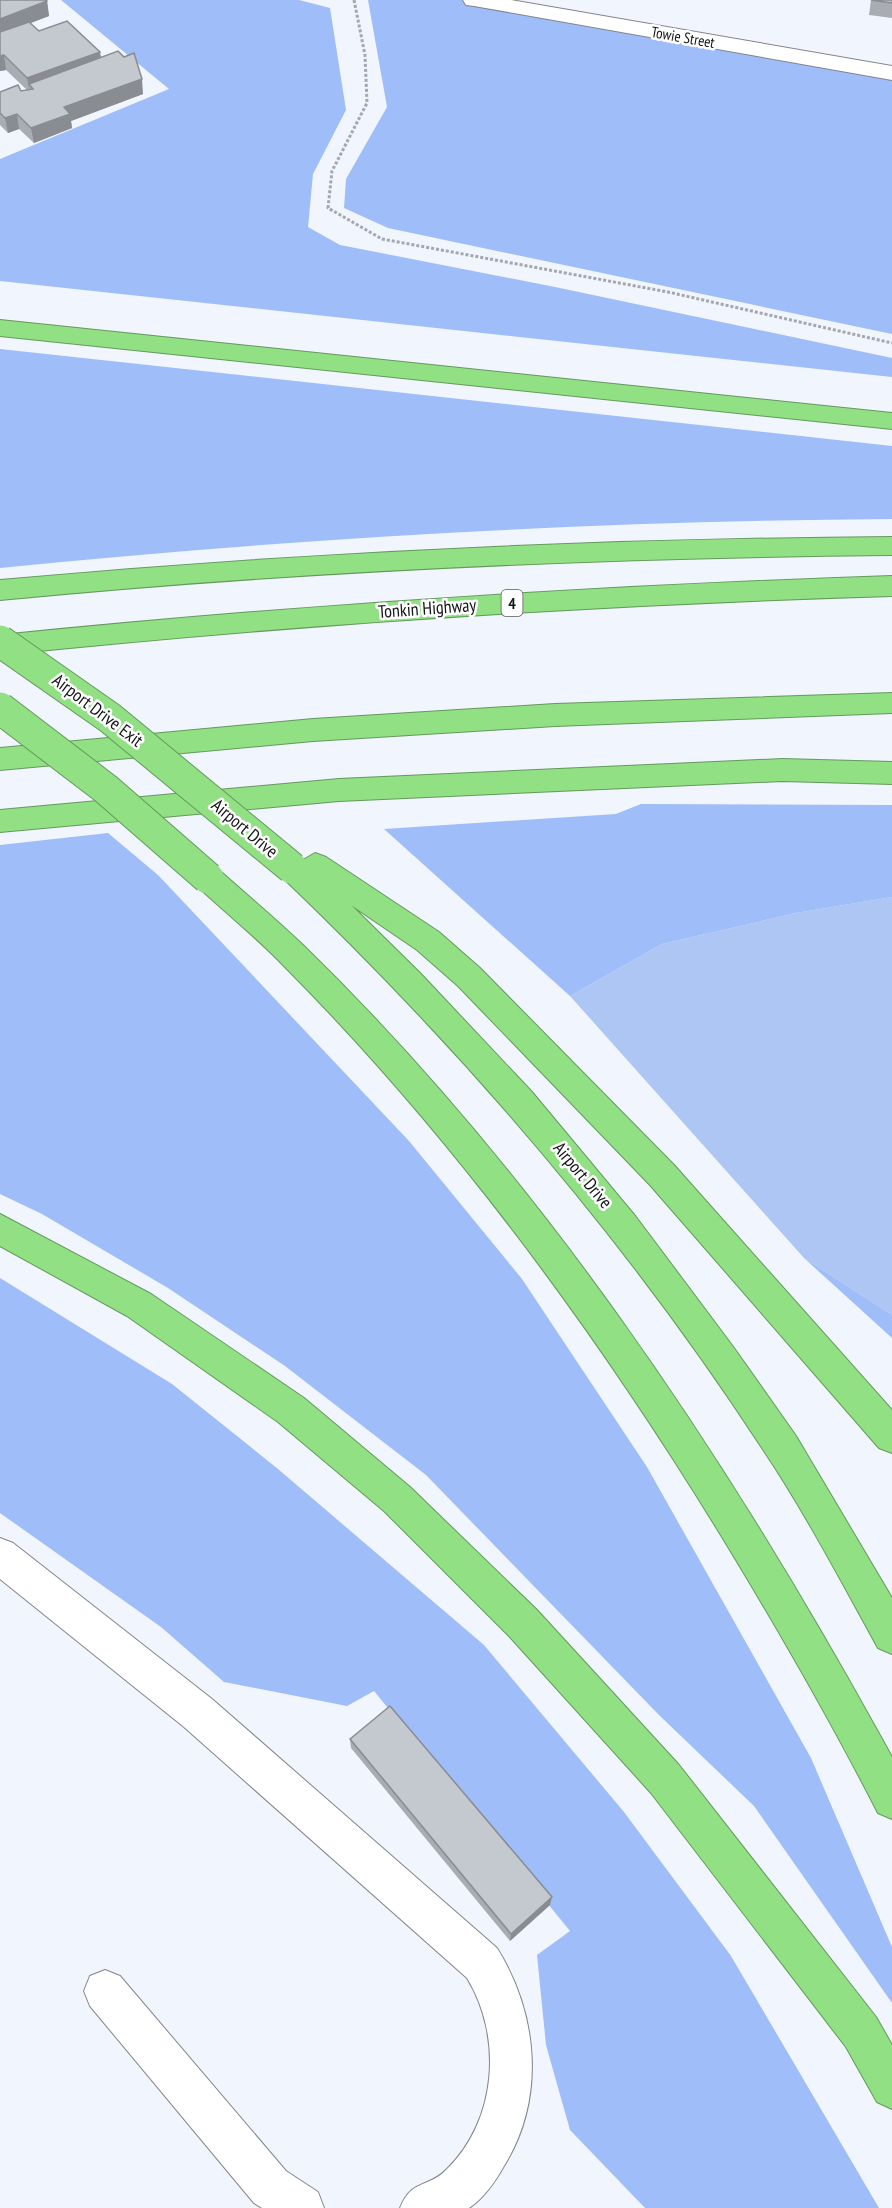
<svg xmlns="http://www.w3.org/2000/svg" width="892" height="2208" font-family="'PT Sans Narrow',sans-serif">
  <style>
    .green { fill: #aec6f4 }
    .forest { fill: #9fbdf9 }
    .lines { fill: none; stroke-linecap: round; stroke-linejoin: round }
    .minor-casing { stroke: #82858c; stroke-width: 2 }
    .highway-casing { stroke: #65995d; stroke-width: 2 }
    .path { stroke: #a4a7ad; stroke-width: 3; stroke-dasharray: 3 2; stroke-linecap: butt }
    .minor { fill: #fff; fill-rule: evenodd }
    .highway { fill: #91e083; fill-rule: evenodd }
    .highway-bridge-casing { stroke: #65995d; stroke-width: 33; stroke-linecap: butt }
    .highway-bridge { stroke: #91e083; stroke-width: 31 }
    .wall { fill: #a9acb2 }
    .shaded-wall { fill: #898c91 }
    .building { fill: #c4c8cf; stroke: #898c91; stroke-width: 1.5 }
    .labels { text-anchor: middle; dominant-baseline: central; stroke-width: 5; stroke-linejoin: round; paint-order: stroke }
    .far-street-label { font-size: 15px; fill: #131416; stroke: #fff }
    .shield { fill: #fff; stroke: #5a5a5c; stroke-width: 1.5 }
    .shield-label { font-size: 16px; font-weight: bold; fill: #131416 }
    .street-label { font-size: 18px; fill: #131416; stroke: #fff }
  </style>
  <rect width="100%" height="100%" fill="#f1f5fd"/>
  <path class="green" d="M 892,897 L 892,1315 L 804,1258 L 570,996 L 662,944 L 796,913 Z"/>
  <g class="forest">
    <path d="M 61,0 L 299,0 L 330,8 L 346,110 L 313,174 L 308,227 L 340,245 L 555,287 L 892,358 L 892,377 L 0,281 L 0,159 L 169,89 Z"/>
    <path d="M 368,0 L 474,0 L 892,73 L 892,334 L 388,228 L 344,208 L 346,179 L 387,107 Z"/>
    <path d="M 0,349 L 892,446 L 892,519 C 594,521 297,538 0,568 Z"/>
    <path d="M 641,804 L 892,805 L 892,897 L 796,913 L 662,944 L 570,996 L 384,829 L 616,814 Z"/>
    <path d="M 108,833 L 158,875 L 409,1141 L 522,1279 L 647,1467 L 811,1758 L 892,1947 L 892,2003 L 754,1806 L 659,1715 L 426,1475 L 285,1366 L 168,1288 L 42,1214 L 0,1194 L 0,845 Z"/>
    <path d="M 804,1258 L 892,1315 L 892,1338 Z"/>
    <path d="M 0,1278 L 172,1384 L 278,1469 L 484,1645 L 624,1812 L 731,1956 L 879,2208 L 645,2208 L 570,2130 L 546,2045 L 537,1955 L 570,1931 L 374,1691 L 347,1706 L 224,1682 L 161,1627 L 0,1513 Z"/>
  </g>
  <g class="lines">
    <g class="minor-casing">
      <g id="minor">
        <path d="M 463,0 L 511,0 L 892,66 L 892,80 L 474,6 L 466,5 Z"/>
        <path d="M 0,1538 L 13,1543 L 212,1699 L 497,1948 C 538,2014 546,2098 504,2166 C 495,2182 484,2198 469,2208 L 400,2208 C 412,2178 428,2189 447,2169 C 497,2120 503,2037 467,1978 L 184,1727 L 0,1579 Z"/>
        <path d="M 105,1970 L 120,1976 L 286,2171 L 318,2192 L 324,2208 L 262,2208 L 254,2203 L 90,2006 L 84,1991 L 90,1976 Z"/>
      </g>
    </g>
    <g class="highway-casing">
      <g id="highway">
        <path d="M 0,320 L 892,413 L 892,429 L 0,336 Z"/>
        <path d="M 892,537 L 892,555 C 594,558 297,571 0,600 L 0,580 C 297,553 594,539 892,537 Z"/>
        <path d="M 892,576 L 892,596 C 594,605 297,624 0,655 L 0,635 C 297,605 594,586 892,576 Z"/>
        <path d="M 892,693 L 892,713 L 555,726 L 313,741 L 0,770 L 0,748 L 313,719 L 555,704 Z"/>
        <path d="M 782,759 L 892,762 L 892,784 L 782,781 L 339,801 L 0,832 L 0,810 L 339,779 Z"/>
        <path d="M 315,853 L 326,857 L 439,932 L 480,968 L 674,1165 L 892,1410 L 892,1453 L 879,1448 L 650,1185 L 458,986 L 417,950 L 351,905 L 421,974 L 532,1092 L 636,1217 L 734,1348 L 796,1436 L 892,1598 L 892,1654 L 878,1648 C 841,1581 805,1512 762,1448 C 625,1238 462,1049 281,876 L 277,868 L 281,860 L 292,856 L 303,860 Z"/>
        <path d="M 208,866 L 219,870 C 247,895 277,920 304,946 C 536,1172 721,1448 877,1730 L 892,1757 L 892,1819 L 878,1813 C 834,1727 786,1643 736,1560 C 607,1346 459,1142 283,965 C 256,937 226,913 197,886 L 193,878 L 197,870 Z"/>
        <path d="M 0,1214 L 151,1294 L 304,1398 L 410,1487 L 537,1610 L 679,1765 L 876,2017 L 892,2045 L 892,2109 L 877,2102 L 846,2047 L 651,1793 L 509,1636 L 384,1511 L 278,1422 L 127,1316 L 0,1246 Z"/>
      </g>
    </g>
    <path class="path" d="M 354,0 L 365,55 L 367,103 L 332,171 L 328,208 L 382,239 L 668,292 L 892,343"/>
    <use href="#minor" class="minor"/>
    <use href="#highway" class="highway"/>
    <g class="highway-bridge-casing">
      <g id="highway-bridge">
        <path d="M 0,641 L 110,718 L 292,868"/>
        <path d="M 0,708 L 106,789 L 208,878"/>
      </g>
    </g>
    <use href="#highway-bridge" class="highway-bridge"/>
  </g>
  <g class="wall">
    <path d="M 0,0 L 47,1 L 49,16 L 30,23 L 39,31 L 101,57 L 143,94 L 71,121 L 72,128 L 34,143 L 19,129 L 8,133 L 0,125 L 0,92 L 27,90 L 6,70 L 0,71 Z"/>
    <path d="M 871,0 L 892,0 L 892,18 L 869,15 Z"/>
    <path d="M 350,1739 L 550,1905 L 510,1941 L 351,1748 Z"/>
  </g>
  <g class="shaded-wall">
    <path d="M 47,1 L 49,16 L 0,35 L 0,19 Z"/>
    <path d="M 100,52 L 103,67 L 33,89 L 29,84 L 30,93 L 27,78 Z"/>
    <path d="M 4,55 L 6,70 L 0,71 L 0,56 Z"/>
    <path d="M 142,79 L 143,94 L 71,121 L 72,128 L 34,143 L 31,128 L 64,107 Z"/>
    <path d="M 17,114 L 19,129 L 8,133 L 5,118 Z"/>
    <path d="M 552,1897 L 550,1905 L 510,1941 L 511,1934 Z"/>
  </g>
  <g class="building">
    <path d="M 0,0 L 46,0 L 47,1 L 0,19 Z"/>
    <path d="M 871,0 L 892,0 L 892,3 Z"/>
    <path d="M 67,21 L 100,52 L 27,78 L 4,55 L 0,56 L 0,32 L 29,22 L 39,31 Z"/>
    <path d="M 118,51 L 124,57 L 134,53 L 142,79 L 64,107 L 70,114 L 31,128 L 17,114 L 5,118 L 0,113 L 0,92 L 18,85 L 21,91 L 33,89 L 29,84 Z"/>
    <path d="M 390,1706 L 552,1897 L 511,1934 L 350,1739 Z"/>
  </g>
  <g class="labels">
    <g class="far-street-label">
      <text transform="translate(683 37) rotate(10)">Towie Street</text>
    </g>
    <rect class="shield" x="501.5" y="590" width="21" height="26" rx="4.5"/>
    <g class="shield-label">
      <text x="512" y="603">4</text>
    </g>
    <g class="street-label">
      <text transform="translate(427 608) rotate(-4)">Tonkin Highway</text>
      <text transform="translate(98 710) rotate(37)">Airport Drive Exit</text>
      <text transform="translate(245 828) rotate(40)">Airport Drive</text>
      <text transform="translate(583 1175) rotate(50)">Airport Drive</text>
    </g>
  </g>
</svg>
